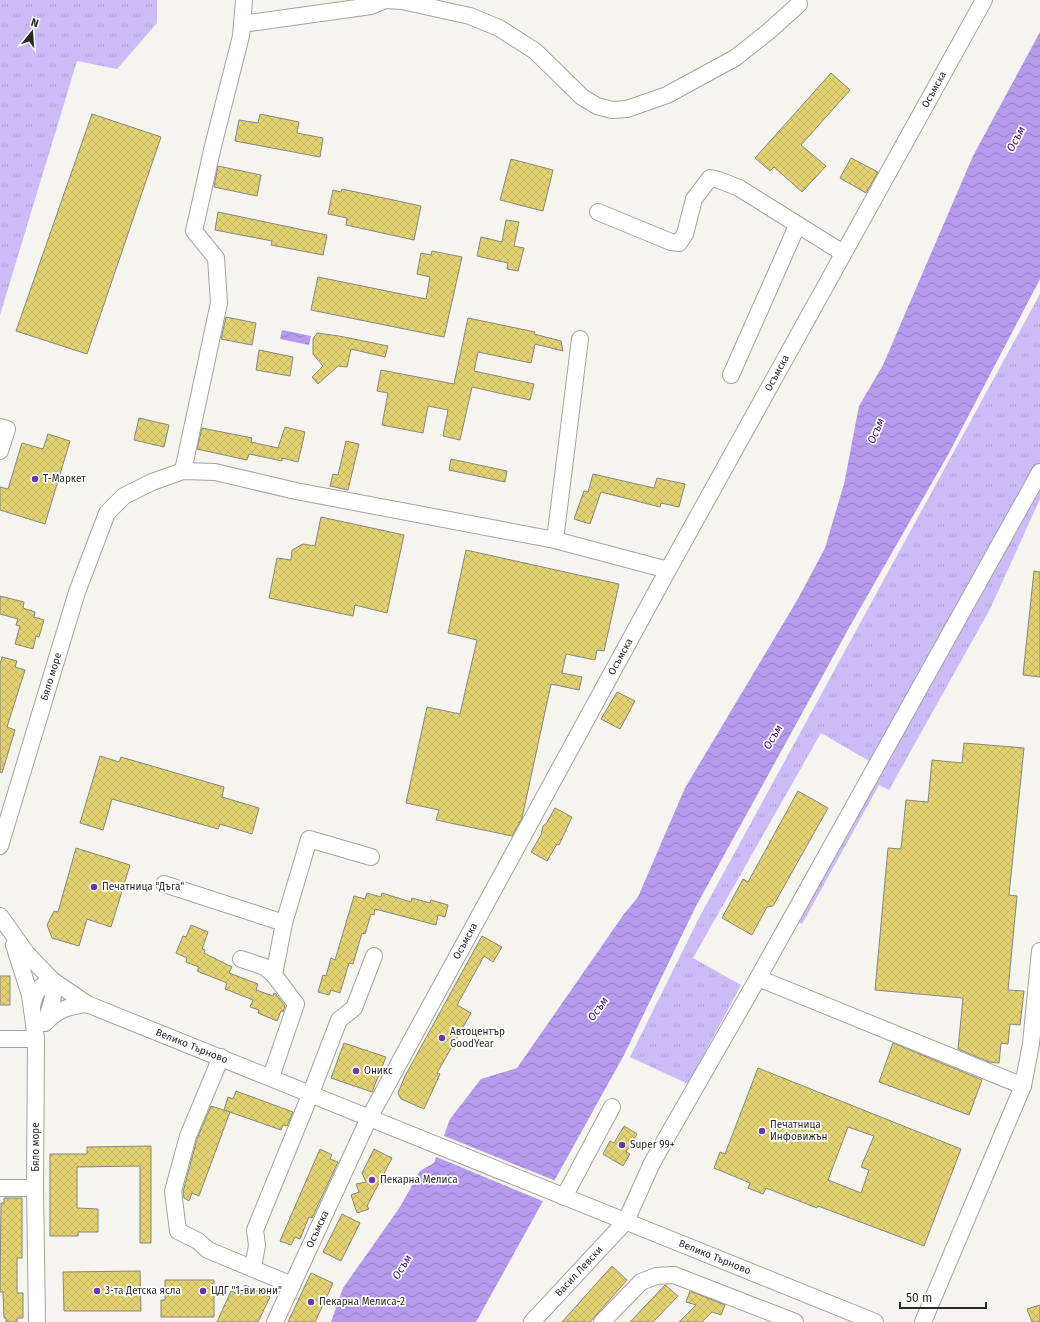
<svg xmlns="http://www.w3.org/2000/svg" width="1040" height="1322" font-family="'Fira Sans',sans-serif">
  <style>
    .grass { fill: url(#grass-tufts) }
    .water { fill: url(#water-waves) }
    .pier { fill: #f5f4ef }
    .building { fill: url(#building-cross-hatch); stroke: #878681; fill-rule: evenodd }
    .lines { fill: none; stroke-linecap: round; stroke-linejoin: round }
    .minor-casing { stroke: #a3a39e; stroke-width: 18 }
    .minor { stroke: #fff; stroke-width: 16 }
    .poi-dot { fill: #6836ad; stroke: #fff; stroke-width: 1.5 }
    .labels { text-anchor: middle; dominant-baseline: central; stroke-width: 3.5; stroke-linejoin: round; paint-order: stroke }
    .street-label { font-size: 10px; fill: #292826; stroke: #fff }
    .poi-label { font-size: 10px; fill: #292826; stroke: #fff; text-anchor: start }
    .water-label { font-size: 11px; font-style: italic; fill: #39076b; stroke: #fff }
  </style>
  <defs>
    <pattern id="grass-tufts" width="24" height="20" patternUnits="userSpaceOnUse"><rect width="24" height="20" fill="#cdbbf8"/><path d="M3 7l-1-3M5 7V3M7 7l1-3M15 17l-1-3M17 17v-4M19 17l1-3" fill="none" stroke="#b0a1d4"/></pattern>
    <pattern id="water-waves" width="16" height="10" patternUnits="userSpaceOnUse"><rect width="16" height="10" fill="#b59aed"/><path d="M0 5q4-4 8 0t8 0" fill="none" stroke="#937ec0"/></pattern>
    <pattern id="building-cross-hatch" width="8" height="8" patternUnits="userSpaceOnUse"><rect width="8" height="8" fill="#e3d271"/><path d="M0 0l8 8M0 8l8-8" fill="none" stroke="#c3b462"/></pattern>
  </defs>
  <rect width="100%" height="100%" fill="#f5f4ef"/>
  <g class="grass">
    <path d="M 0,0 L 157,0 L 157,23 L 117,69 L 77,61 L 0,315 Z"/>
    <path d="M 1040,294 L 1040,499 L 990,609 L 889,790 L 879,785 L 802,924 L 790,918 L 876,765 L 821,733 L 693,958 L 741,985 L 688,1084 L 630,1057 L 700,916 Z"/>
  </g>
  <g class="water">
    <path d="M 1040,32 L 1040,279 L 949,453 L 850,626 L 695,908 L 624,1055 L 476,1322 L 331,1322 L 343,1288 L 400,1207 L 420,1171 L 434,1163 L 450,1119 L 481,1079 L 517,1068 L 624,914 L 638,897 L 685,788 L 799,597 L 825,548 L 844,484 L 859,406 L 883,365 L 973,156 Z"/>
    <path d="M 282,330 L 311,336 L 309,345 L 280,339 Z"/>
  </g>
  <path class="pier" d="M 442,1135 L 556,1181 L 545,1202 L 434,1156 Z"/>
  <g class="building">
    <path d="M 831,73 L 850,90 L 801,145 L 826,166 L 802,192 L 774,167 L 770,171 L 755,158 Z"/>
    <path d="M 92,114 L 161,137 L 87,354 L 16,331 Z"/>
    <path d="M 260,114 L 299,122 L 297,133 L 323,138 L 320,157 L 235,141 L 239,120 L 258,123 Z"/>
    <path d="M 851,158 L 878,172 L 866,193 L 840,178 Z"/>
    <path d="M 511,159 L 553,170 L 543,211 L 500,200 Z"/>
    <path d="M 218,166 L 261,175 L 257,196 L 214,187 Z"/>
    <path d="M 342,189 L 421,206 L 414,240 L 346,225 L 347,218 L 328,214 L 333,190 L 341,192 Z"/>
    <path d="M 218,212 L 327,235 L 323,255 L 271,245 L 272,241 L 215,230 Z"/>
    <path d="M 506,220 L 519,222 L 514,246 L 524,248 L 518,271 L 507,269 L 508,263 L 477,256 L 481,237 L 502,242 Z"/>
    <path d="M 432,251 L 462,257 L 444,337 L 311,310 L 318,277 L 426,299 L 430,277 L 417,274 L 421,253 L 431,255 Z"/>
    <path d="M 226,317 L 256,323 L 252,345 L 221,339 Z"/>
    <path d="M 468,318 L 535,332 L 534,334 L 561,341 L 563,351 L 535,344 L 531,363 L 478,352 L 474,371 L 534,384 L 530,400 L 472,387 L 460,440 L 443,436 L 448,410 L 428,406 L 423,433 L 382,425 L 388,393 L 377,391 L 381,370 L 454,384 Z"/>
    <path d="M 317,333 L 339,336 L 388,346 L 385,357 L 351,349 L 347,367 L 338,366 L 318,384 L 312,377 L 323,366 L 313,354 L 313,339 Z"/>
    <path d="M 259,350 L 293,357 L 290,376 L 256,370 Z"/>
    <path d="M 139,418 L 169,425 L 164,447 L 134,440 Z"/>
    <path d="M 285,427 L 305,432 L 298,462 L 282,458 L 282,461 L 249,454 L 247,460 L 197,449 L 202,428 L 252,438 L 251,442 L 278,448 Z"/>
    <path d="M 48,434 L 70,441 L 45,524 L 0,510 L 0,487 L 8,489 L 22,443 L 43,449 Z"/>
    <path d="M 346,441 L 359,444 L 348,490 L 330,486 L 333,474 L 338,475 Z"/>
    <path d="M 451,459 L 507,471 L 505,482 L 449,470 Z"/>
    <path d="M 593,474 L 654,488 L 657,478 L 685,484 L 679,507 L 661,503 L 660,507 L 601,492 L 590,524 L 574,519 L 584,491 L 588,492 Z"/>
    <path d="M 321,517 L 404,535 L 387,613 L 355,605 L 353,616 L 269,598 L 277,558 L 291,560 L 292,550 L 303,544 L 315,546 Z"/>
    <path d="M 466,550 L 619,584 L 604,651 L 597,650 L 595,660 L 566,654 L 562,673 L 582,677 L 579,690 L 551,684 L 522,818 L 512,836 L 436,820 L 439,810 L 406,803 L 427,707 L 460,714 L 477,640 L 448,633 Z"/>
    <path d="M 1034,571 L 1040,572 L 1040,677 L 1023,675 Z"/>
    <path d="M 0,596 L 24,602 L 23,608 L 35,612 L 34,617 L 44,620 L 39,637 L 36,636 L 33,649 L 15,644 L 20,626 L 16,625 L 18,619 L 0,614 Z"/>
    <path d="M 2,657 L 17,661 L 15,667 L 25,670 L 7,727 L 15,730 L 2,773 L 0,772 L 0,664 Z"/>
    <path d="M 617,692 L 635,701 L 620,729 L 601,719 Z"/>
    <path d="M 964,743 L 1024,748 L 1009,895 L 1017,896 L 1008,990 L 1024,991 L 1020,1025 L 1010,1024 L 1008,1044 L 1001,1043 L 999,1063 L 989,1062 L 958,1049 L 963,998 L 875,990 L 888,848 L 901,849 L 906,800 L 928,802 L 932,760 L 962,763 Z"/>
    <path d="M 100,756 L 119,762 L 121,757 L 224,787 L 222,797 L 259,808 L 252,834 L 220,824 L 218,829 L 112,799 L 103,830 L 80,823 Z"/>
    <path d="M 798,791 L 828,808 L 773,906 L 767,907 L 752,935 L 722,918 L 743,879 L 748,882 Z"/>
    <path d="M 555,808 L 572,817 L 559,845 L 557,844 L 547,861 L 531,852 L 541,835 L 543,826 L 546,824 Z"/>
    <path d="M 76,848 L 130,865 L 111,927 L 87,919 L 79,946 L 52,938 L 47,925 L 54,911 L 58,912 Z"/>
    <path d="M 367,893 L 381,897 L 382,893 L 411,902 L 412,898 L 430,903 L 431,900 L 448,905 L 445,917 L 438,915 L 436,925 L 375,909 L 374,915 L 371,914 L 365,934 L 362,933 L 353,964 L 349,963 L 340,993 L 331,990 L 329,995 L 318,992 L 323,975 L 326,976 L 331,958 L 335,960 L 354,896 L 365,899 Z"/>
    <path d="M 191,925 L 208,932 L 202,949 L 205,950 L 204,953 L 232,967 L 229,973 L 258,984 L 256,990 L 273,996 L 274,993 L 276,994 L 285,1006 L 283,1012 L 281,1011 L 277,1021 L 258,1013 L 259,1010 L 250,1007 L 253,1000 L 225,989 L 227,983 L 197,971 L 199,967 L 186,962 L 187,958 L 176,953 L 183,936 L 186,937 Z"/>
    <path d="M 482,936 L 502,947 L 493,962 L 484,956 L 457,1005 L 471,1013 L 437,1073 L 440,1074 L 424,1109 L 401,1099 L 398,1093 L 405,1076 Z"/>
    <rect x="0" y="976" width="10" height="29"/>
    <path d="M 344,1043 L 386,1057 L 372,1092 L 331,1078 Z"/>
    <path d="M 893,1043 L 982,1080 L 969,1115 L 879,1082 Z"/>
    <path d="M 758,1068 L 961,1149 L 924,1246 L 818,1206 L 817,1208 L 766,1188 L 763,1194 L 748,1188 L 750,1183 L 714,1168 L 720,1152 L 725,1154 ZM 848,1127 L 874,1136 L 861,1167 L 869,1170 L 861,1193 L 828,1180 Z"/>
    <path d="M 236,1091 L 293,1112 L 287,1126 L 283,1125 L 281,1130 L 224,1110 L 228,1097 L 233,1099 Z"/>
    <path d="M 211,1106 L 230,1112 L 199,1196 L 192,1193 L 189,1201 L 184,1198 L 183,1192 L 197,1139 Z"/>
    <path d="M 624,1126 L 637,1134 L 626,1152 L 630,1154 L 623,1166 L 603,1154 L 610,1141 L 614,1143 Z"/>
    <path d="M 151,1146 L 151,1243 L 140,1243 L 140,1166 L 77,1167 L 77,1208 L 98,1209 L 98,1232 L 78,1232 L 78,1236 L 50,1236 L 50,1154 L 87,1154 L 87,1147 Z"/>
    <path d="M 320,1149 L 332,1155 L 330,1159 L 338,1162 L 312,1218 L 309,1217 L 300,1239 L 295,1237 L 291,1245 L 280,1241 Z"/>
    <path d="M 374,1149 L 392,1158 L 367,1206 L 369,1209 L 357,1213 L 351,1195 L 359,1192 L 356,1184 L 366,1182 L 362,1173 Z"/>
    <path d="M 4,1198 L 22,1198 L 22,1258 L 17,1258 L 17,1293 L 23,1293 L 23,1318 L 17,1318 L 17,1322 L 6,1322 L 6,1318 L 4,1318 L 3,1292 L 0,1292 L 1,1203 L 4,1203 Z"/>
    <path d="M 342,1214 L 360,1223 L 341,1261 L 323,1252 Z"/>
    <path d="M 612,1266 L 627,1280 L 590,1322 L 562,1322 Z"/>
    <path d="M 140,1271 L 141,1311 L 64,1311 L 63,1272 Z"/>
    <path d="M 311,1273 L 333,1283 L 315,1322 L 288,1322 Z"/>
    <path d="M 165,1280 L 214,1280 L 214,1317 L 161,1317 L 161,1300 L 165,1300 Z"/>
    <path d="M 245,1285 L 270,1297 L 258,1322 L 217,1322 L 231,1291 L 240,1295 Z"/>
    <path d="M 665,1285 L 678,1296 L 653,1322 L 630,1322 Z"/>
    <path d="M 690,1291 L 725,1305 L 721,1315 L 712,1312 L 702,1322 L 679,1322 L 696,1305 L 686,1302 Z"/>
    <path d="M 1040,1305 L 1040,1322 L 1032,1322 L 1027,1309 Z"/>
  </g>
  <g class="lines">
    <g class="minor-casing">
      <g id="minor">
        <path d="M 242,24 L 371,6 L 385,0 L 402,1 L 470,16 L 499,28 L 535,51 L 582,97 L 597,106 L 612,110 L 627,109 L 667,95 L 735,58 L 768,32 L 799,4"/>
        <path d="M 598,212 L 671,242 L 679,243 L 685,234 L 694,199 L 710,178 L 719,180 L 739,188 L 843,253"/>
        <path d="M 731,375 L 797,226"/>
        <path d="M 0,427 L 7,429 L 0,451"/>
        <path d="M 183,471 L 219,303 L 216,258 L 194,231 L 213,146 L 241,36 L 244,0"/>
        <path d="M 555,540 L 580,339"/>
        <path id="s1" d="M 0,846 L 77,592 L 107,513 L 124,496 L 152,482 L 183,471 L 215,472 L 296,491 L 555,540 L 668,570"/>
        <path d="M 164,884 L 284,923 L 309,839 L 371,857"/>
        <path id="s2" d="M 0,916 L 27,954 L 52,980 L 87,1004 L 875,1322"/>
        <path d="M 14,945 L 30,995 L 36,1039 L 35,1188 L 37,1322"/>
        <path d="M 241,959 L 265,967 L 274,975 L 296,1004 L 271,1077"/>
        <path d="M 274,975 L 284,923"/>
        <path d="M 758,978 L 1023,1086"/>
        <path d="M 32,1006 C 35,992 39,986 52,980 C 56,995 50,1009 45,1023"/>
        <path d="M 46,1022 C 58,1009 70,1006 87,1004"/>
        <path d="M 0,1039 L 36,1039"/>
        <path d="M 221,1057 L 188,1136 L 173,1191 L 178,1231 L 198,1241 L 208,1250 L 292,1285"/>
        <path d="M 0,1188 L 35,1188"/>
        <path d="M 564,1197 L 612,1107"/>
        <path d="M 253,1268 L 257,1245 L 255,1230 L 311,1093 L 339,1020 L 354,1008 L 374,956"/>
        <path id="s3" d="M 275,1322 L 369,1118 L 668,570 L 984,0"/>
        <path id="s4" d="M 532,1322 L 626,1221 L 652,1163 L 758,978 L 1040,472"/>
        <path d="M 602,1322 L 641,1282 L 656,1276 L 674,1275 L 795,1322"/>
        <path d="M 923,1322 L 1023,1086 L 1031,1044 L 1040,951"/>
      </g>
    </g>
    <use href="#minor" class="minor"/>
  </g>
  <g class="poi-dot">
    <circle cx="35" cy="479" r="4"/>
    <circle cx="94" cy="887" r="4"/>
    <circle cx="442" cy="1038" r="4"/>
    <circle cx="356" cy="1071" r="4"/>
    <circle cx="762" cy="1131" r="4"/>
    <circle cx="622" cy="1145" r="4"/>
    <circle cx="372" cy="1180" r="4"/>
    <circle cx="97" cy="1291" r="4"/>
    <circle cx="203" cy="1291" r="4"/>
    <circle cx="311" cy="1302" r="4"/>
  </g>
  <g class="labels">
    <g class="street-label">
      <text stroke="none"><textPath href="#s3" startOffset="1398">Осъмска</textPath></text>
      <text stroke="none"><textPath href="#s3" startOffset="1074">Осъмска</textPath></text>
      <text stroke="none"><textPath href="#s3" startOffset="750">Осъмска</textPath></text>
      <text stroke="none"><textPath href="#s1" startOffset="177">Бяло море</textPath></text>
      <text stroke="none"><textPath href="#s3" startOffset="426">Осъмска</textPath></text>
      <text stroke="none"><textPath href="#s2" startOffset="238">Велико Търново</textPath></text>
      <text transform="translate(36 1147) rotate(-90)">Бяло море</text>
      <text stroke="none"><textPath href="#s3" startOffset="102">Осъмска</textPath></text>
      <text stroke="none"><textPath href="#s2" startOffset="802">Велико Търново</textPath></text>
      <text stroke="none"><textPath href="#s4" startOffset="69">Васил Левски</textPath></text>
    </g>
    <g class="poi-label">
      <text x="43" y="479">Т-Маркет</text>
      <text x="102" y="887">Печатница "Дъга"</text>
      <text x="450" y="1032">Автоцентър<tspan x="450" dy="12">GoodYear</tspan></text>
      <text x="364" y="1071">Оникс</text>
      <text x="770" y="1125">Печатница<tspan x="770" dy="12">Инфовижън</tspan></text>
      <text x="630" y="1145">Super 99+</text>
      <text x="380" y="1180">Пекарна Мелиса</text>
      <text x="105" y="1291">3-та Детска ясла</text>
      <text x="211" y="1291">ЦДГ "1-ви юни"</text>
      <text x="319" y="1302">Пекарна Мелиса-2</text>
    </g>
    <g class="water-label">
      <text transform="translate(1016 139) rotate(-62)">Осъм</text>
      <text transform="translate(876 431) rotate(-67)">Осъм</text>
      <text transform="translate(773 737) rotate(-59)">Осъм</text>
      <text transform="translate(598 1009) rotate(-54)">Осъм</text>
      <text transform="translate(402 1267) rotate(-58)">Осъм</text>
    </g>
  </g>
  <g transform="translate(32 32) rotate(17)" stroke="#ffffff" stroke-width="3" paint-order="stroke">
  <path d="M0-3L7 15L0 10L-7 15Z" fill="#292826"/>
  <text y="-6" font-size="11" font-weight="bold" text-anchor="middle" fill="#292826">N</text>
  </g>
  <path d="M900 1302v6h86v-6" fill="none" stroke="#292826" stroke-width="2"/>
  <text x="906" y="1302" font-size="12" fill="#292826" stroke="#ffffff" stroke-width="3" paint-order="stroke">50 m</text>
</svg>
